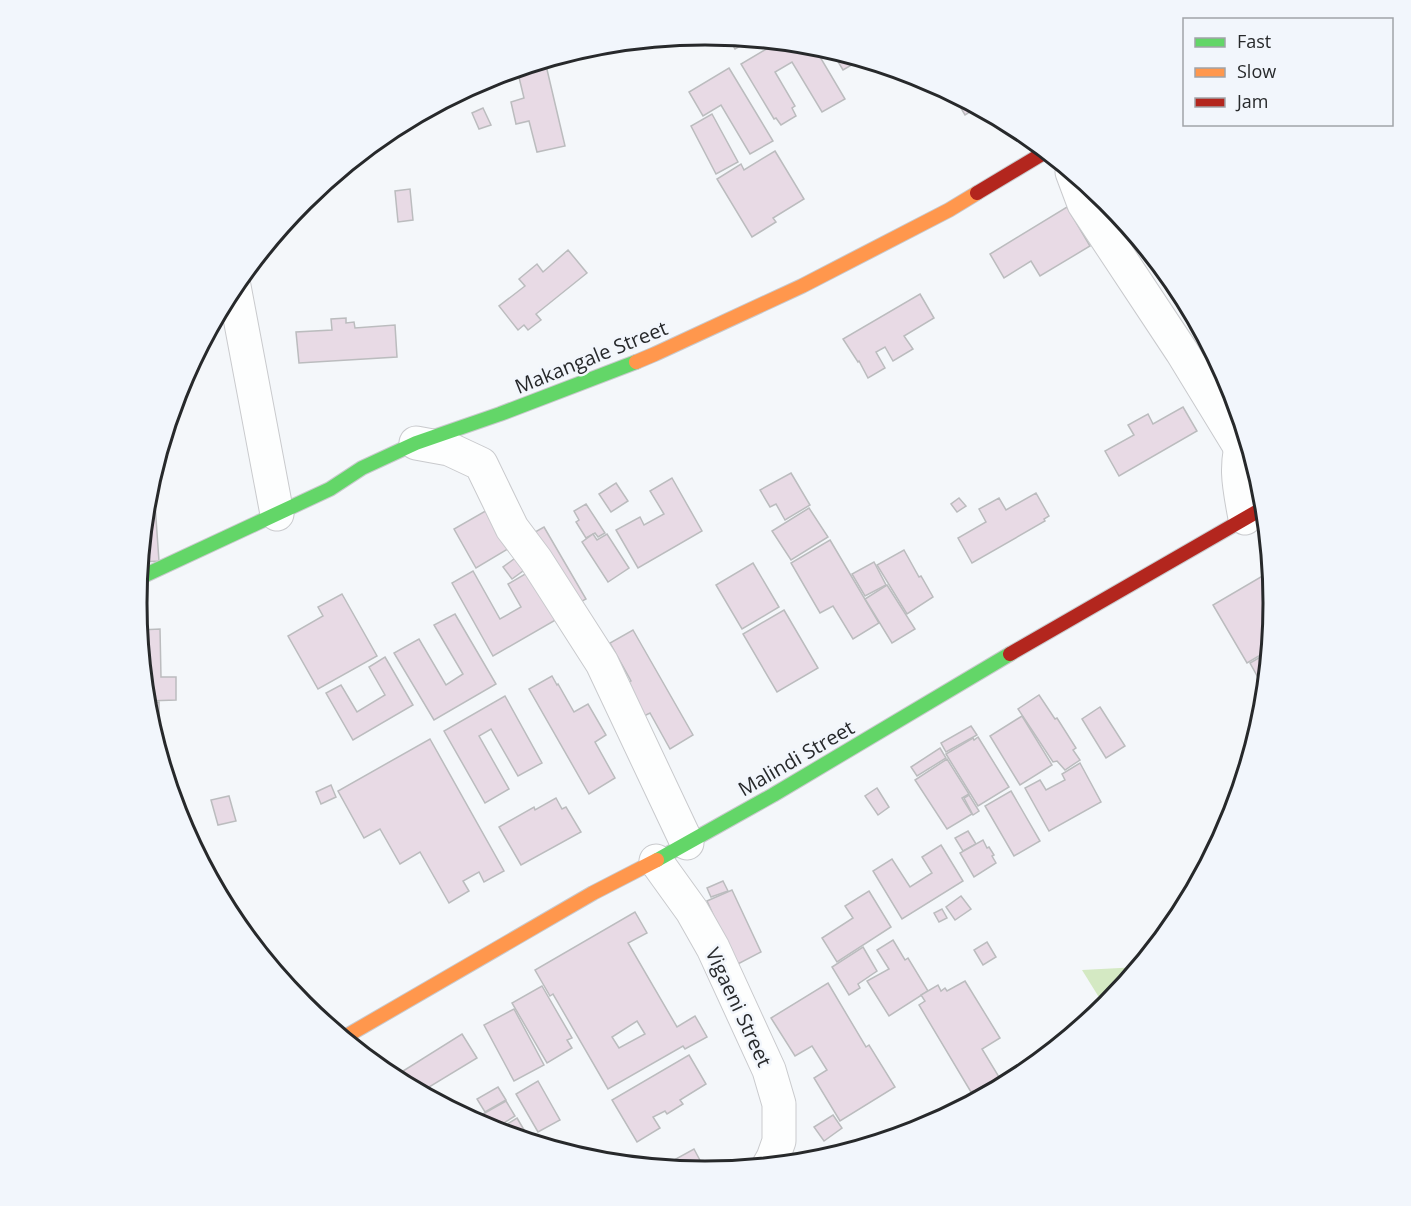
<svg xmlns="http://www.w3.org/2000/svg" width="1411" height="1206" font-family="'Open Sans',sans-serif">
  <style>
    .green { fill: #d4e9c3 }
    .building { fill: #e8dae5; stroke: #bbbcbe; stroke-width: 1.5; fill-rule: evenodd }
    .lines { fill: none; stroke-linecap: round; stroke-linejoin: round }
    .street-casing { stroke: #c9cacd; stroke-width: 35 }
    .fast-casing { stroke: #c9cacd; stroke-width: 16 }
    .slow-casing { stroke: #c9cacd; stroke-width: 16 }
    .jam-casing { stroke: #c9cacd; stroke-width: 16 }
    .street { stroke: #fdfefe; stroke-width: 33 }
    .fast { stroke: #63d668; stroke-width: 14 }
    .slow { stroke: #ff974d; stroke-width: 14 }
    .jam { stroke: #b3261e; stroke-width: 14 }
    .labels { text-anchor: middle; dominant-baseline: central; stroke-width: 5; stroke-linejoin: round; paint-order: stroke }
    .street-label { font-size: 20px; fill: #27292b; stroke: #f2f6fc }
    .rim { fill: none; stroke: #27292b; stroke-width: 3 }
  </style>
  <rect width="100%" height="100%" fill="#f4f7fa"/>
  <path class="green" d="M 1139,967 L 1105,1007 L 1082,970 Z"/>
  <g class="building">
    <path d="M 728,37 L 753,39 L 735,49 Z"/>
    <path d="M 778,42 L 813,45 L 845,99 L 822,112 L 792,62 L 775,72 L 795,106 L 792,108 L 796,116 L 781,125 L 776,118 L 774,119 L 741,64 Z"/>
    <path d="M 831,50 L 862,59 L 843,70 Z"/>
    <path d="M 545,61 L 565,146 L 537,152 L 529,121 L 516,124 L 511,102 L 524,98 L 517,69 Z"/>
    <path d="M 729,68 L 773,141 L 750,154 L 721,105 L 703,116 L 689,92 Z"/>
    <path d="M 952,93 L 978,107 L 965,115 Z"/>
    <path d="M 483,108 L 491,125 L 479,129 L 472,113 Z"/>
    <path d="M 712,114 L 738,162 L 716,174 L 691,126 Z"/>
    <path d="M 775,151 L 804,199 L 773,218 L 776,222 L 752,237 L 717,179 L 741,164 L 744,170 Z"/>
    <path d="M 410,189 L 413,220 L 398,222 L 395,191 Z"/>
    <path d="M 1067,207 L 1090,246 L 1040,276 L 1031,261 L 1004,278 L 990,254 Z"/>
    <path d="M 568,250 L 587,273 L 536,314 L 541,320 L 528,330 L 524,325 L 518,330 L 499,306 L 525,286 L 519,279 L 537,264 L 543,272 Z"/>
    <path d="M 920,294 L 934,318 L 904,336 L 913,349 L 893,361 L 885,347 L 876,352 L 885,368 L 868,378 L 859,361 L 858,362 L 843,339 Z"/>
    <path d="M 346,318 L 346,323 L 354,322 L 355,328 L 395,325 L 397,357 L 299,363 L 296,332 L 332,330 L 331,319 Z"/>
    <path d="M 1183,407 L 1197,431 L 1119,476 L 1105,451 L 1134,435 L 1128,425 L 1148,414 L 1153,424 Z"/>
    <path d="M 791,473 L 810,505 L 785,520 L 776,504 L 770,507 L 760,490 Z"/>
    <path d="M 153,476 L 159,561 L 141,562 L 148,492 Z"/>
    <path d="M 672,478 L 702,531 L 638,568 L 616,530 L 640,517 L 644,525 L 664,514 L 650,491 Z"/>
    <path d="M 616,483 L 628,501 L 611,512 L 599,494 Z"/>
    <path d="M 1036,493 L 1049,516 L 1044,519 L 1045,521 L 972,563 L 958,538 L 986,522 L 979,509 L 999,498 L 1006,510 Z"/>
    <path d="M 959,498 L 966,506 L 957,512 L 951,504 Z"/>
    <path d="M 586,504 L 605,533 L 598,537 L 595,533 L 586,538 L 576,522 L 579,520 L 574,511 Z"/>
    <path d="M 809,508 L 828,537 L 791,560 L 772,531 Z"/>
    <path d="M 489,509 L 511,547 L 476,568 L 454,529 Z"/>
    <path d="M 544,527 L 586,599 L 569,608 L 528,536 Z"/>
    <path d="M 593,534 L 597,540 L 607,534 L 629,568 L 608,582 L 582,542 Z"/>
    <path d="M 830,540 L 879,623 L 853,639 L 833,606 L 820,613 L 791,563 Z"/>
    <path d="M 904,550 L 919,577 L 921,576 L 933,597 L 907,614 L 877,565 Z"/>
    <path d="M 518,556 L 527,568 L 512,579 L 503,567 Z"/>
    <path d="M 874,562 L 886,585 L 865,596 L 852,574 Z"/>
    <path d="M 753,563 L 779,607 L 742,629 L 716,585 Z"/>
    <path d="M 532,570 L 559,618 L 493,656 L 452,583 L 473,571 L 500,619 L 521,607 L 508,584 Z"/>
    <path d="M 1271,571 L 1274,603 L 1269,650 L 1247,663 L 1213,605 Z"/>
    <path d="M 887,585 L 915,629 L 892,643 L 865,599 Z"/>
    <path d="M 342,594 L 377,656 L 318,689 L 288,636 L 323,616 L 318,607 Z"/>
    <path d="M 784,610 L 818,668 L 777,692 L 743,634 Z"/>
    <path d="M 455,614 L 496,684 L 434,720 L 394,653 L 419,639 L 446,685 L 463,674 L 434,625 Z"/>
    <path d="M 160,629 L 161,677 L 176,677 L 176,700 L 147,701 L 140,630 Z"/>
    <path d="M 633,630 L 693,735 L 670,749 L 650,713 L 636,720 L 618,687 L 631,681 L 610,643 Z"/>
    <path d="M 1269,652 L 1265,690 L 1250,663 Z"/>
    <path d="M 385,657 L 413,705 L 353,740 L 326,693 L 341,685 L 357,712 L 385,695 L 369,667 Z"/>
    <path d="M 552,676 L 557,685 L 558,684 L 574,712 L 588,704 L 606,735 L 595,742 L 615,778 L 589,794 L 529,689 Z"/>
    <path d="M 1039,695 L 1055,719 L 1057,718 L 1076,748 L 1073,750 L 1080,760 L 1065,770 L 1057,761 L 1053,762 L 1018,709 Z"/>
    <path d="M 505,696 L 542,763 L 518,776 L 491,729 L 479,736 L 509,789 L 485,803 L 444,731 Z"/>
    <path d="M 159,702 L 159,718 L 149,718 L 147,703 Z"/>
    <path d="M 1100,707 L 1125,746 L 1106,758 L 1082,719 Z"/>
    <path d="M 1022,716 L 1052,765 L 1020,785 L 990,736 Z"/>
    <path d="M 971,726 L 977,735 L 946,752 L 941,743 Z"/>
    <path d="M 978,737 L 1009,787 L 978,806 L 946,754 L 973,738 L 974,740 Z"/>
    <path d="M 430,739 L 504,871 L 484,882 L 479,872 L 463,881 L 469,891 L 449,903 L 420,852 L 400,864 L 380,829 L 364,838 L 338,791 Z"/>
    <path d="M 940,748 L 946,758 L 917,776 L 911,767 Z"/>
    <path d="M 947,759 L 969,794 L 962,798 L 972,814 L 947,829 L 915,780 Z"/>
    <path d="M 1080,763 L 1101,802 L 1049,831 L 1025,788 L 1040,780 L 1046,790 L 1065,780 L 1062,774 Z"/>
    <path d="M 331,785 L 336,797 L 321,804 L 316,792 Z"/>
    <path d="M 877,788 L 889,807 L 878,815 L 865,796 Z"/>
    <path d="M 1011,791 L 1040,841 L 1014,856 L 985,806 Z"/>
    <path d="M 969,795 L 979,811 L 973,815 L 964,798 Z"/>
    <path d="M 229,796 L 236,821 L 218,825 L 211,800 Z"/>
    <path d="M 556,798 L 562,809 L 566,807 L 581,832 L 521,865 L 499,827 L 534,807 L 535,810 Z"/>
    <path d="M 968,831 L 976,844 L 963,851 L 955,838 Z"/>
    <path d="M 983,840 L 987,848 L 989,847 L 994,855 L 992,856 L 996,863 L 974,877 L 960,853 Z"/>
    <path d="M 941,845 L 963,881 L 902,919 L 873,871 L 892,859 L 910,887 L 932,873 L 922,857 Z"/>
    <path d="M 209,865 L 262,949 L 259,951 L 233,919 L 205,867 Z"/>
    <path d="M 723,881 L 728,891 L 711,897 L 707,888 Z"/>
    <path d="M 732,890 L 761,952 L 736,965 L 707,901 Z"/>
    <path d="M 869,891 L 891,927 L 837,962 L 822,938 L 853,918 L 845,906 Z"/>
    <path d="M 961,896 L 971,909 L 955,920 L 946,907 Z"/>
    <path d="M 942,909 L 947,918 L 939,922 L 934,913 Z"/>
    <path d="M 635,912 L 647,933 L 628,943 L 677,1027 L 695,1016 L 707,1037 L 685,1049 L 683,1046 L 608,1089 L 553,994 L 550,996 L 535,970 ZM 637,1021 L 645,1034 L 619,1048 L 612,1037 Z"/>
    <path d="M 893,940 L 905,960 L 908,958 L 928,991 L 889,1016 L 867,981 L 889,969 L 877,950 Z"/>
    <path d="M 987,942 L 996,957 L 983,965 L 974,950 Z"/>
    <path d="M 863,947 L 877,971 L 858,984 L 860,988 L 849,995 L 832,967 Z"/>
    <path d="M 965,981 L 1000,1038 L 982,1049 L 999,1077 L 996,1079 L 1001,1087 L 978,1099 L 973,1091 L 971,1092 L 919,1005 L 925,1001 L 921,995 L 938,985 L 941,991 L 945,988 L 947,991 Z"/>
    <path d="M 828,983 L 866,1047 L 869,1045 L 895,1087 L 840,1121 L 814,1078 L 827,1070 L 812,1046 L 795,1056 L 771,1018 Z"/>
    <path d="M 542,986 L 572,1038 L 567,1040 L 572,1048 L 547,1063 L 512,1003 Z"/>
    <path d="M 514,1009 L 544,1065 L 514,1081 L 484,1025 Z"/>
    <path d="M 462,1034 L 477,1058 L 421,1092 L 413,1088 L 403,1071 Z"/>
    <path d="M 689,1055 L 706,1084 L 680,1100 L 683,1104 L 667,1114 L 665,1111 L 653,1117 L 660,1128 L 637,1142 L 612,1100 Z"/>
    <path d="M 538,1081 L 560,1120 L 538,1132 L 516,1094 Z"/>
    <path d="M 498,1087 L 506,1100 L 485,1112 L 477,1099 Z"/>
    <path d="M 506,1101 L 515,1116 L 493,1130 L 491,1129 L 483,1114 Z"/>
    <path d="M 833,1115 L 842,1128 L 824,1141 L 814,1127 Z"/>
    <path d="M 517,1118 L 530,1140 L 529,1141 L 496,1131 Z"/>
    <path d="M 694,1149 L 703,1166 L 696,1171 L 679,1169 L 674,1160 Z"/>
  </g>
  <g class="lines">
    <g class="street-casing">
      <g id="street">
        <path d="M 1072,172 L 1084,204 L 1182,352 L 1240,447"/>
        <path d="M 234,286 L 277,514"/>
        <path d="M 1245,433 C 1234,464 1239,486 1245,518"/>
        <path d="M 416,443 L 449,449 L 481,464 L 512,528 L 536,560 L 602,663 L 687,843"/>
        <path d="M 656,861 L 692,911 L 713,948 L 769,1070 L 779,1104 L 779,1141 L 773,1158 L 769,1165"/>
      </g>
    </g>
    <g class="fast-casing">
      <g id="fast">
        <path d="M 139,578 L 330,489 L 362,468 L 416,443 L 500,414 L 636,362"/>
        <path d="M 657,860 L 773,795 L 1010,654"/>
      </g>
    </g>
    <g class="slow-casing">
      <g id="slow">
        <path d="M 636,362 L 655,354 L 802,286 L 949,210 L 977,193"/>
        <path d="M 343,1038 L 593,893 L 657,860"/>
      </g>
    </g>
    <g class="jam-casing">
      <g id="jam">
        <path d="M 977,193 L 1047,151"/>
        <path d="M 1010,654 L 1265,507"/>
      </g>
    </g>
    <use href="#street" class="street"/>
    <use href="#fast" class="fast"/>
    <use href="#slow" class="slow"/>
    <use href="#jam" class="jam"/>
  </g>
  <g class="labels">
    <g class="street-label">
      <text transform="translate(591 357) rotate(-22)">Makangale Street</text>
      <text transform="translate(796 758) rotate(-30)">Malindi Street</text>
      <text transform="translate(739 1007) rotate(65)">Vigaeni Street</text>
    </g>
  </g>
  <path d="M0 0H1411V1206H0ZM147 603a558 558 0 1 1 1116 0a558 558 0 1 1-1116 0Z" fill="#f2f6fc" fill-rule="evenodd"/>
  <path class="rim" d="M147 603a558 558 0 1 1 1116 0a558 558 0 1 1-1116 0Z"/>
  <rect x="1183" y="18" width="210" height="108" fill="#f2f6fc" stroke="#a1a4a8" stroke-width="1.5"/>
  <rect x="1195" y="38" width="30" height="9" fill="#63d668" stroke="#a1a4a8" stroke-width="1.5"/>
  <text x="1237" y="48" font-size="18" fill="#27292b">Fast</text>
  <rect x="1195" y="68" width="30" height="9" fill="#ff974d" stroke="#a1a4a8" stroke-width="1.5"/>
  <text x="1237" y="78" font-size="18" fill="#27292b">Slow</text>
  <rect x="1195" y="98" width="30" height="9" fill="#b3261e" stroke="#a1a4a8" stroke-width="1.5"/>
  <text x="1237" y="108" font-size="18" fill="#27292b">Jam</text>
</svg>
